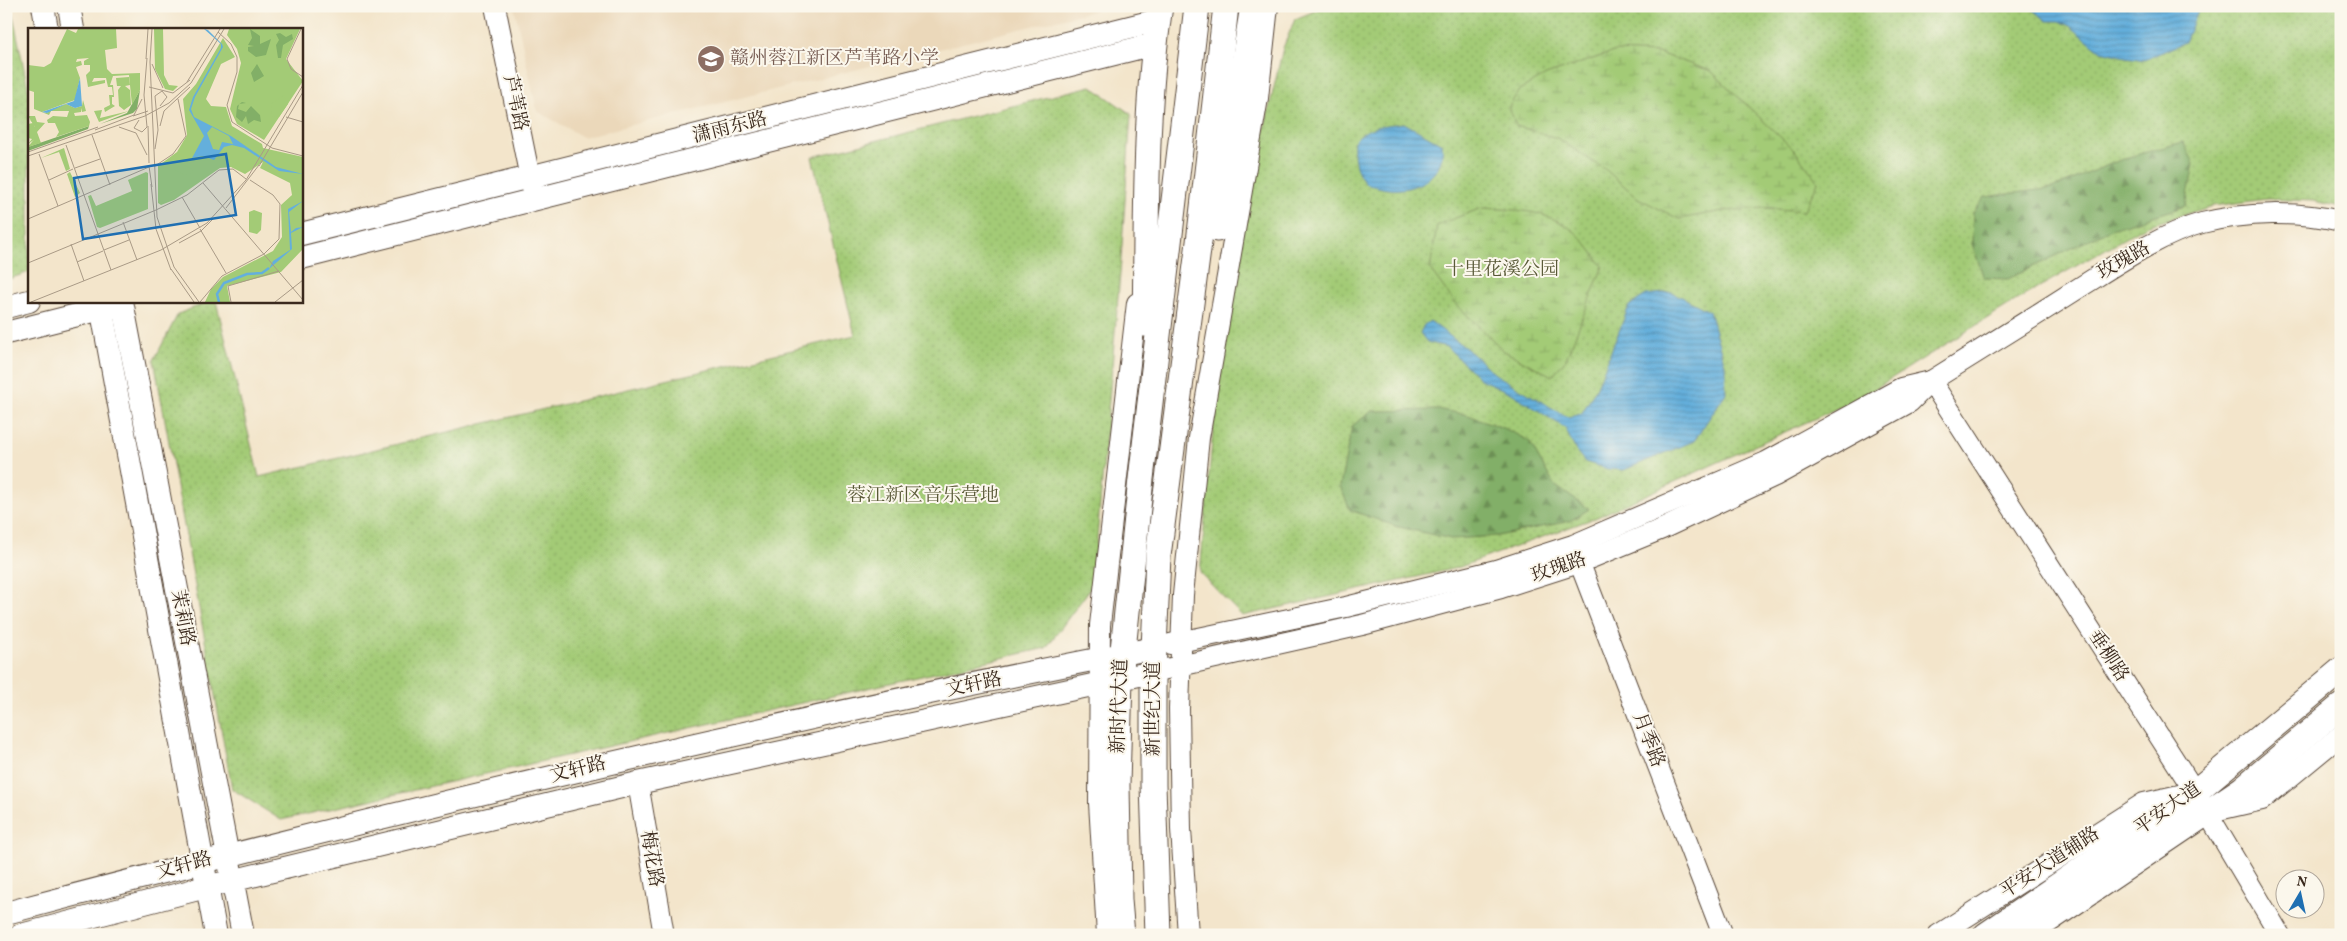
<svg xmlns="http://www.w3.org/2000/svg" width="2347" height="941" font-family="Vollkorn,'Noto Serif SC',serif">
  <style>
    .built { fill: #ebd8ba }
    .grass { fill: url(#grass-dots); stroke: #6f7a4a }
    .forest { fill: url(#forest-firs); stroke: #5e6c42 }
    .wetland { fill: url(#wetland-marsh); stroke: #6f7a4a }
    .water { fill: url(#water-rules); stroke: #506c7d }
    .lines { fill: none; stroke-linecap: round; stroke-linejoin: round }
    .tertiary-casing { stroke: #574638; stroke-width: 22 }
    .secondary-casing { stroke: #574638; stroke-width: 24 }
    .primary-casing { stroke: #574638; stroke-width: 27 }
    .tertiary { stroke: #fff; stroke-width: 20 }
    .secondary { stroke: #fff; stroke-width: 22 }
    .primary { stroke: #fff; stroke-width: 25 }
    .labels { text-anchor: middle; dominant-baseline: central; stroke-width: 4; stroke-linejoin: round; paint-order: stroke }
    .education-label { font-size: 19px; fill: #785e54; stroke: #fbf7ec; text-anchor: start }
    .street-label { font-size: 19px; fill: #3b2a1e; stroke: #fbf7ec }
    .park-label { font-size: 19px; fill: #5a5a38; stroke: #fbf7ec }
    .inset-river { fill: none; stroke: #64afdc; stroke-width: 2.5 }
    .inset-road { fill: none; stroke: #a99a86; stroke-width: 1 }
    .view { fill: #1f6fb2; fill-opacity: 0.15; stroke: #1f6fb2; stroke-width: 2.5 }
    .inset-edge { fill: none; stroke: #3b2a1e; stroke-width: 2.5 }
  </style>
  <defs>
    <pattern id="grass-dots" width="8" height="8" patternUnits="userSpaceOnUse" patternTransform="scale(1.25)"><rect width="8" height="8" fill="#a3cb76"/><path d="M2 2h.1M6 6h.1" fill="none" stroke="#8dae66" stroke-width="1.8" stroke-linecap="round"/></pattern>
    <pattern id="forest-firs" width="22" height="20" patternUnits="userSpaceOnUse" patternTransform="scale(1.25)"><rect width="22" height="20" fill="#82af67"/><path d="M5 1l3.5 6h-7zM16 11l3.5 6h-7z" fill="#6c8f54"/></pattern>
    <pattern id="wetland-marsh" width="20" height="14" patternUnits="userSpaceOnUse" patternTransform="scale(1.25)"><rect width="20" height="14" fill="#a3cb76"/><path d="M1 5h8M5 5V1M11 12h8M15 12V8" fill="none" stroke="#8dae66"/></pattern>
    <pattern id="water-rules" width="6" height="5" patternUnits="userSpaceOnUse" patternTransform="scale(1.25)"><rect width="6" height="5" fill="#64afdc"/><path d="M0 2.5h6" fill="none" stroke="#548fb2"/></pattern>
  </defs>
  <rect width="100%" height="100%" fill="#fbf7ec"/>
  <filter id="ink" filterUnits="userSpaceOnUse"><feTurbulence type="fractalNoise" baseFrequency=".02" numOctaves="2"/><feDisplacementMap in="SourceGraphic" scale="10" xChannelSelector="R" yChannelSelector="G"/><feConvolveMatrix kernelMatrix="1 2 1 2 8 2 1 2 1" color-interpolation-filters="sRGB"/></filter>
  <filter id="wash" filterUnits="userSpaceOnUse"><feTurbulence type="fractalNoise" baseFrequency=".0096" numOctaves="4" result="noise"/><feDisplacementMap in="SourceGraphic" scale="20" xChannelSelector="R" yChannelSelector="G"/><feGaussianBlur stdDeviation="1.12" result="paint"/><feColorMatrix in="noise" values="0 0 0 0 0 0 0 0 0 0 0 0 0 0 0 0 0 1.4 0 .05"/><feComposite in="paint" operator="in"/></filter>
  <g filter="url(#wash)">
    <rect width="100%" height="100%" fill="#f3e5cb"/>
    <path class="built" d="M 514,6 L 1105,6 L 1105,8 L 583,137 L 537,111 Z"/>
    <g class="grass">
      <path d="M 6,6 L 11,6 L 29,93 L 29,272 L 6,280 Z"/>
      <path d="M 1327,6 L 2341,6 L 2341,207 L 2313,201 L 2267,199 L 2213,206 L 2146,226 L 2015,301 L 1860,398 L 1595,518 L 1457,568 L 1242,616 L 1200,573 L 1225,298 L 1283,48 L 1295,19 Z"/>
      <path d="M 1091,86 L 1131,114 L 1120,274 L 1093,585 L 1046,648 L 281,820 L 232,789 L 154,360 L 178,314 L 211,301 L 216,301 L 259,477 L 855,335 L 812,157 Z"/>
    </g>
    <g class="forest">
      <path d="M 2183,142 L 2194,163 L 2186,206 L 2111,229 L 2008,279 L 1984,278 L 1972,244 L 1973,213 L 1985,197 L 2053,188 L 2125,158 Z"/>
      <path d="M 1442,410 L 1468,415 L 1506,429 L 1529,441 L 1554,485 L 1589,509 L 1570,521 L 1498,536 L 1451,539 L 1395,526 L 1350,510 L 1340,486 L 1352,426 L 1372,411 Z"/>
    </g>
    <g class="wetland">
      <path d="M 1616,51 L 1658,53 L 1711,71 L 1796,152 L 1818,182 L 1804,211 L 1764,208 L 1723,211 L 1679,219 L 1638,198 L 1606,170 L 1557,138 L 1516,126 L 1509,107 L 1519,90 L 1546,75 Z"/>
      <path d="M 1482,208 C 1516,210 1546,209 1575,232 C 1585,241 1594,255 1603,266 L 1566,359 L 1552,376 L 1504,351 L 1455,303 L 1430,269 L 1437,225 Z"/>
    </g>
    <g class="water">
      <path d="M 2029,6 L 2200,6 L 2185,42 L 2144,60 L 2121,56 L 2101,51 L 2070,26 L 2059,21 L 2047,21 Z"/>
      <path d="M 1404,123 L 1442,144 C 1447,179 1408,196 1378,187 C 1375,186 1370,186 1367,184 C 1355,174 1353,155 1354,141 C 1369,125 1382,126 1404,123 Z"/>
      <path d="M 1672,292 L 1709,311 L 1725,365 L 1726,393 L 1694,441 L 1624,470 L 1608,469 L 1585,462 L 1576,451 L 1565,428 L 1513,394 L 1480,379 L 1447,347 L 1427,342 L 1420,333 L 1424,325 L 1430,321 L 1467,349 L 1495,374 L 1569,418 L 1582,413 L 1597,387 L 1629,306 L 1646,295 Z"/>
    </g>
  </g>
  <g filter="url(#ink)">
    <g class="lines">
      <g class="tertiary-casing">
        <g id="tertiary">
          <path d="M 495,6 L 533,193"/>
          <path d="M 1931,381 L 2195,792 L 2280,935"/>
          <path d="M 1575,551 L 1723,935"/>
          <path d="M 1170,644 L 1346,607 L 1496,570 L 1573,545 L 1766,462 L 1901,388 L 1931,381"/>
          <path d="M 1153,672 L 1362,625 L 1501,588 L 1579,563 L 1662,529 L 1775,476 L 1910,402 L 1931,381 C 1981,350 2032,318 2082,286 C 2117,264 2161,234 2202,223 C 2246,212 2296,211 2341,221"/>
          <path d="M 638,783 L 664,935"/>
          <path d="M 2214,811 L 2262,800 L 2341,735"/>
          <path d="M 1107,935 L 1099,803 L 1100,625 L 1137,303"/>
          <path d="M 1188,935 L 1181,829 L 1179,709 L 1183,595 L 1199,438 L 1258,98 L 1268,6"/>
          <path d="M 1938,935 L 2144,803 L 2188,793"/>
        </g>
      </g>
      <g class="secondary-casing">
        <g id="secondary">
          <path d="M 43,6 L 47,29"/>
          <path d="M 69,6 L 73,29"/>
          <path d="M 301,234 L 1158,20"/>
          <path d="M 301,258 L 1154,44"/>
          <path d="M 100,301 L 216,935"/>
          <path d="M 122,301 L 243,935"/>
          <path d="M 6,307 L 29,301"/>
          <path d="M 6,333 L 117,305"/>
          <path d="M 6,913 C 386,813 768,722 1154,648"/>
          <path d="M 21,935 L 206,887 L 638,783 L 1153,672"/>
        </g>
      </g>
      <g class="primary-casing">
        <g id="primary">
          <path d="M 1217,229 L 1253,6"/>
          <path d="M 1145,324 C 1147,218 1144,111 1160,6"/>
          <path d="M 1122,935 L 1119,900 L 1117,785 L 1120,678 L 1141,479 L 1197,6"/>
          <path d="M 1158,935 L 1153,785 L 1153,672 L 1158,556 L 1199,242 L 1226,6"/>
          <path d="M 1986,935 L 2195,792 L 2341,670"/>
          <path d="M 2026,935 L 2242,789 L 2341,706"/>
        </g>
      </g>
      <use href="#tertiary" class="tertiary"/>
      <use href="#secondary" class="secondary"/>
      <use href="#primary" class="primary"/>
    </g>
  </g>
  <defs>
    <g id="school-disc" transform="scale(1.4375)"><circle r="9.5" fill="#8d6e63" stroke="#fbf7ec"/><path d="M0-5L7-2L0 1L-7-2ZM-4 1L0 2.5L4 1V4Q0 6-4 4Z" fill="#fff"/></g>
  </defs>
  <g fill-rule="evenodd">
    <use href="#school-disc" x="711" y="59"/>
  </g>
  <g class="labels">
    <g class="education-label">
      <text x="730" y="59">赣州蓉江新区芦苇路小学</text>
    </g>
    <g class="street-label">
      <text transform="translate(515 103) rotate(78)">芦苇路</text>
      <text transform="translate(730 128) rotate(-14)">潇雨东路</text>
      <text transform="translate(2124 261) rotate(-30)">玫瑰路</text>
      <text transform="translate(1559 568) rotate(-19)">玫瑰路</text>
      <text transform="translate(182 618) rotate(79)">茉莉路</text>
      <text transform="translate(2108 656) rotate(57)">垂柳路</text>
      <text transform="translate(974 685) rotate(-12)">文轩路</text>
      <text transform="translate(1120 706) rotate(-88)">新时代大道</text>
      <text transform="translate(1154 709) rotate(-90)">新世纪大道</text>
      <text transform="translate(1648 740) rotate(69)">月季路</text>
      <text transform="translate(578 770) rotate(-14)">文轩路</text>
      <text transform="translate(2168 809) rotate(-35)">平安大道</text>
      <text transform="translate(651 859) rotate(80)">梅花路</text>
      <text transform="translate(2050 863) rotate(-33)">平安大道辅路</text>
      <text transform="translate(184 866) rotate(-15)">文轩路</text>
    </g>
    <g class="park-label">
      <text x="1502" y="270">十里花溪公园</text>
      <text x="923" y="496">蓉江新区音乐营地</text>
    </g>
  </g>
  <g transform="translate(28 28)">
    <rect width="275" height="275" fill="#f3e5cb"/>
    <path d="M 126,1 L 135,1 L 136,47 L 141,57 L 150,58 L 145,63 L 137,61 L 127,41 ZM 201,1 L 272,1 L 258,31 L 275,53 L 236,112 L 209,96 L 202,81 L 213,35 L 209,21 L 199,7 ZM 195,10 L 207,29 L 193,36 L 178,71 L 183,78 L 198,79 L 204,98 L 234,116 L 235,120 L 275,129 L 275,221 L 253,244 L 199,258 L 202,274 L 177,274 L 183,261 L 195,249 L 245,223 L 254,209 L 253,177 L 264,167 L 262,155 L 232,140 L 235,134 L 217,146 L 203,139 L 192,140 L 146,172 L 133,177 L 130,175 L 130,138 L 149,124 L 159,107 L 155,71 L 168,56 ZM 36,120 L 42,141 L 38,143 L 31,124 L 13,130 ZM 42,144 L 52,165 L 47,169 L 39,146 ZM 118,144 L 120,145 L 120,181 L 72,200 L 69,199 L 60,168 L 63,167 L 68,178 L 104,163 L 100,152 Z" fill="#a3cb76"/>
    <path d="M 222,1 L 232,8 L 232,16 L 243,11 L 238,27 L 228,29 L 220,23 L 220,19 L 226,18 L 220,17 L 224,10 ZM 252,5 L 258,9 L 264,6 L 265,11 L 255,17 L 253,30 L 250,30 L 248,17 L 251,12 L 248,6 ZM 229,36 L 236,48 L 226,54 L 223,45 ZM 112,62 L 109,81 L 105,85 L 72,96 L 99,85 ZM 218,75 L 211,76 L 210,81 L 218,84 L 223,78 L 232,87 L 233,94 L 226,92 L 220,96 L 218,88 L 214,94 L 208,89 L 209,78 L 214,74 ZM 61,98 L 60,101 L 0,123 L 0,119 Z" fill="#82af67"/>
    <path d="M 154,136 L 164,141 L 165,145 L 157,147 L 146,142 Z" fill="#a3cb76"/>
    <path d="M 39,1 L 48,5 L 50,1 L 88,1 L 89,20 L 77,22 L 79,41 L 84,46 L 112,45 L 112,62 L 104,77 L 101,47 L 85,48 L 82,57 L 85,57 L 86,69 L 84,69 L 84,76 L 87,78 L 77,84 L 76,80 L 82,77 L 81,67 L 85,67 L 84,59 L 80,59 L 78,50 L 66,50 L 64,54 L 77,52 L 77,55 L 60,59 L 58,47 L 62,43 L 62,37 L 56,37 L 56,33 L 61,30 L 49,31 L 48,34 L 53,33 L 54,37 L 48,39 L 52,50 L 47,72 L 14,84 L 19,85 L 21,83 L 38,76 L 47,80 L 54,78 L 55,72 L 58,83 L 54,84 L 53,80 L 53,84 L 46,85 L 47,88 L 59,87 L 62,94 L 61,98 L 28,109 L 31,104 L 27,95 L 20,95 L 19,92 L 25,88 L 39,89 L 41,83 L 23,83 L 21,87 L 6,81 L 6,64 L 0,62 L 0,37 L 16,39 L 23,35 ZM 256,67 L 258,73 L 261,71 L 260,76 L 251,89 L 244,88 L 243,76 ZM 74,82 L 72,90 L 101,83 L 71,94 L 66,83 ZM 0,88 L 7,88 L 9,94 L 17,95 L 9,104 L 13,115 L 0,119 L 7,110 L 7,99 Z" fill="#a3cb76"/>
    <path d="M 101,49 L 102,57 L 97,58 L 102,62 L 103,77 L 96,82 L 91,78 L 90,62 L 93,58 L 89,58 L 88,50 ZM 1,91 L 5,94 L 7,99 L 7,111 L 0,116 L 4,111 L 0,110 L 0,96 L 5,95 ZM 226,182 L 234,185 L 233,202 L 229,206 L 221,204 L 221,184 Z" fill="#a3cb76"/>
    <path d="M 176,1 L 180,2 L 194,16 L 195,19 L 167,69 L 163,81 L 166,89 L 203,108 L 248,139 L 275,146 L 251,143 L 216,120 L 204,117 L 196,119 L 186,132 L 175,128 L 164,130 L 176,108 L 161,82 L 165,69 L 193,20 L 193,16 ZM 184,99 L 201,108 L 205,116 L 194,114 L 191,122 L 185,121 L 179,105 ZM 52,50 L 54,78 L 47,80 L 38,76 L 19,85 L 14,84 L 46,73 ZM 275,173 L 261,184 L 263,204 L 268,200 L 275,199 L 263,205 L 264,221 L 241,241 L 245,233 L 262,222 L 260,181 Z" fill="#64afdc" fill-rule="evenodd"/>
    <path class="inset-river" d="M 191,274 L 189,266 L 196,255 L 219,246 L 234,245 L 241,240"/>
    <path class="inset-road" d="M 124,1 L 122,34 L 129,189 L 146,239 L 171,274M 273,1 L 259,31 L 263,41 L 275,49M 190,4 L 203,16 L 209,29 L 209,44 L 199,77 L 204,94 L 244,120 L 275,128M 118,31 L 120,1M 124,36 L 135,60M 159,54 L 192,1M 121,59 L 145,65 L 162,52M 105,88 L 120,83M 258,89 L 275,94M 111,92 L 106,100 L 114,104 L 119,99 L 116,67 L 119,30M 120,98 L 121,135M 132,98 L 136,83 L 162,59M 91,99 L 108,105 L 119,127M 67,102 L 106,87 L 114,71M 64,107 L 82,157M 38,117 L 83,242M 127,121 L 130,102 L 127,68 L 134,63 L 139,69 L 132,78M 0,124 L 70,99M 11,126 L 30,178M 0,128 L 117,88 L 141,75 L 163,55 L 196,1M 121,138 L 124,159M 127,138 L 145,126 L 158,108 L 150,71M 231,138 L 275,64M 47,140 L 72,131M 21,152 L 45,141M 175,155 L 275,272M 123,156 L 128,201 L 143,242M 154,169 L 172,200M 198,180 L 231,137M 128,182 L 159,167 L 191,142 L 205,141 L 218,151M 0,191 L 121,139M 95,194 L 109,232M 172,201 L 198,245M 151,215 L 173,203 L 186,190M 43,216 L 56,253M 76,222 L 101,212M 49,234 L 75,223M 0,235 L 128,182M 143,241 L 166,274M 3,274 L 133,222 L 179,195 L 218,152 L 275,57M 172,274 L 194,248 L 236,226 L 251,211 L 252,176 L 245,167 L 222,152M 203,274 L 200,258 L 251,243M 247,274 L 275,252"/>
    <path class="view" d="M 198,126 L 208,187 L 55,211 L 46,150 Z"/>
    <rect width="275" height="275" class="inset-edge"/>
  </g>
  <rect width="2347" height="941" fill="none" stroke="#fbf7ec" stroke-width="25"/>
  <g transform="translate(2300 894) rotate(9)"><circle r="24" fill="#fbf7ec" stroke="#aea59a"/>
  <path d="M0-4L9 19L0 12L-9 19Z" fill="#1f6fb2"/>
  <text y="-8" font-size="14" font-weight="bold" text-anchor="middle" fill="#3b2a1e">N</text>
  </g>
</svg>
